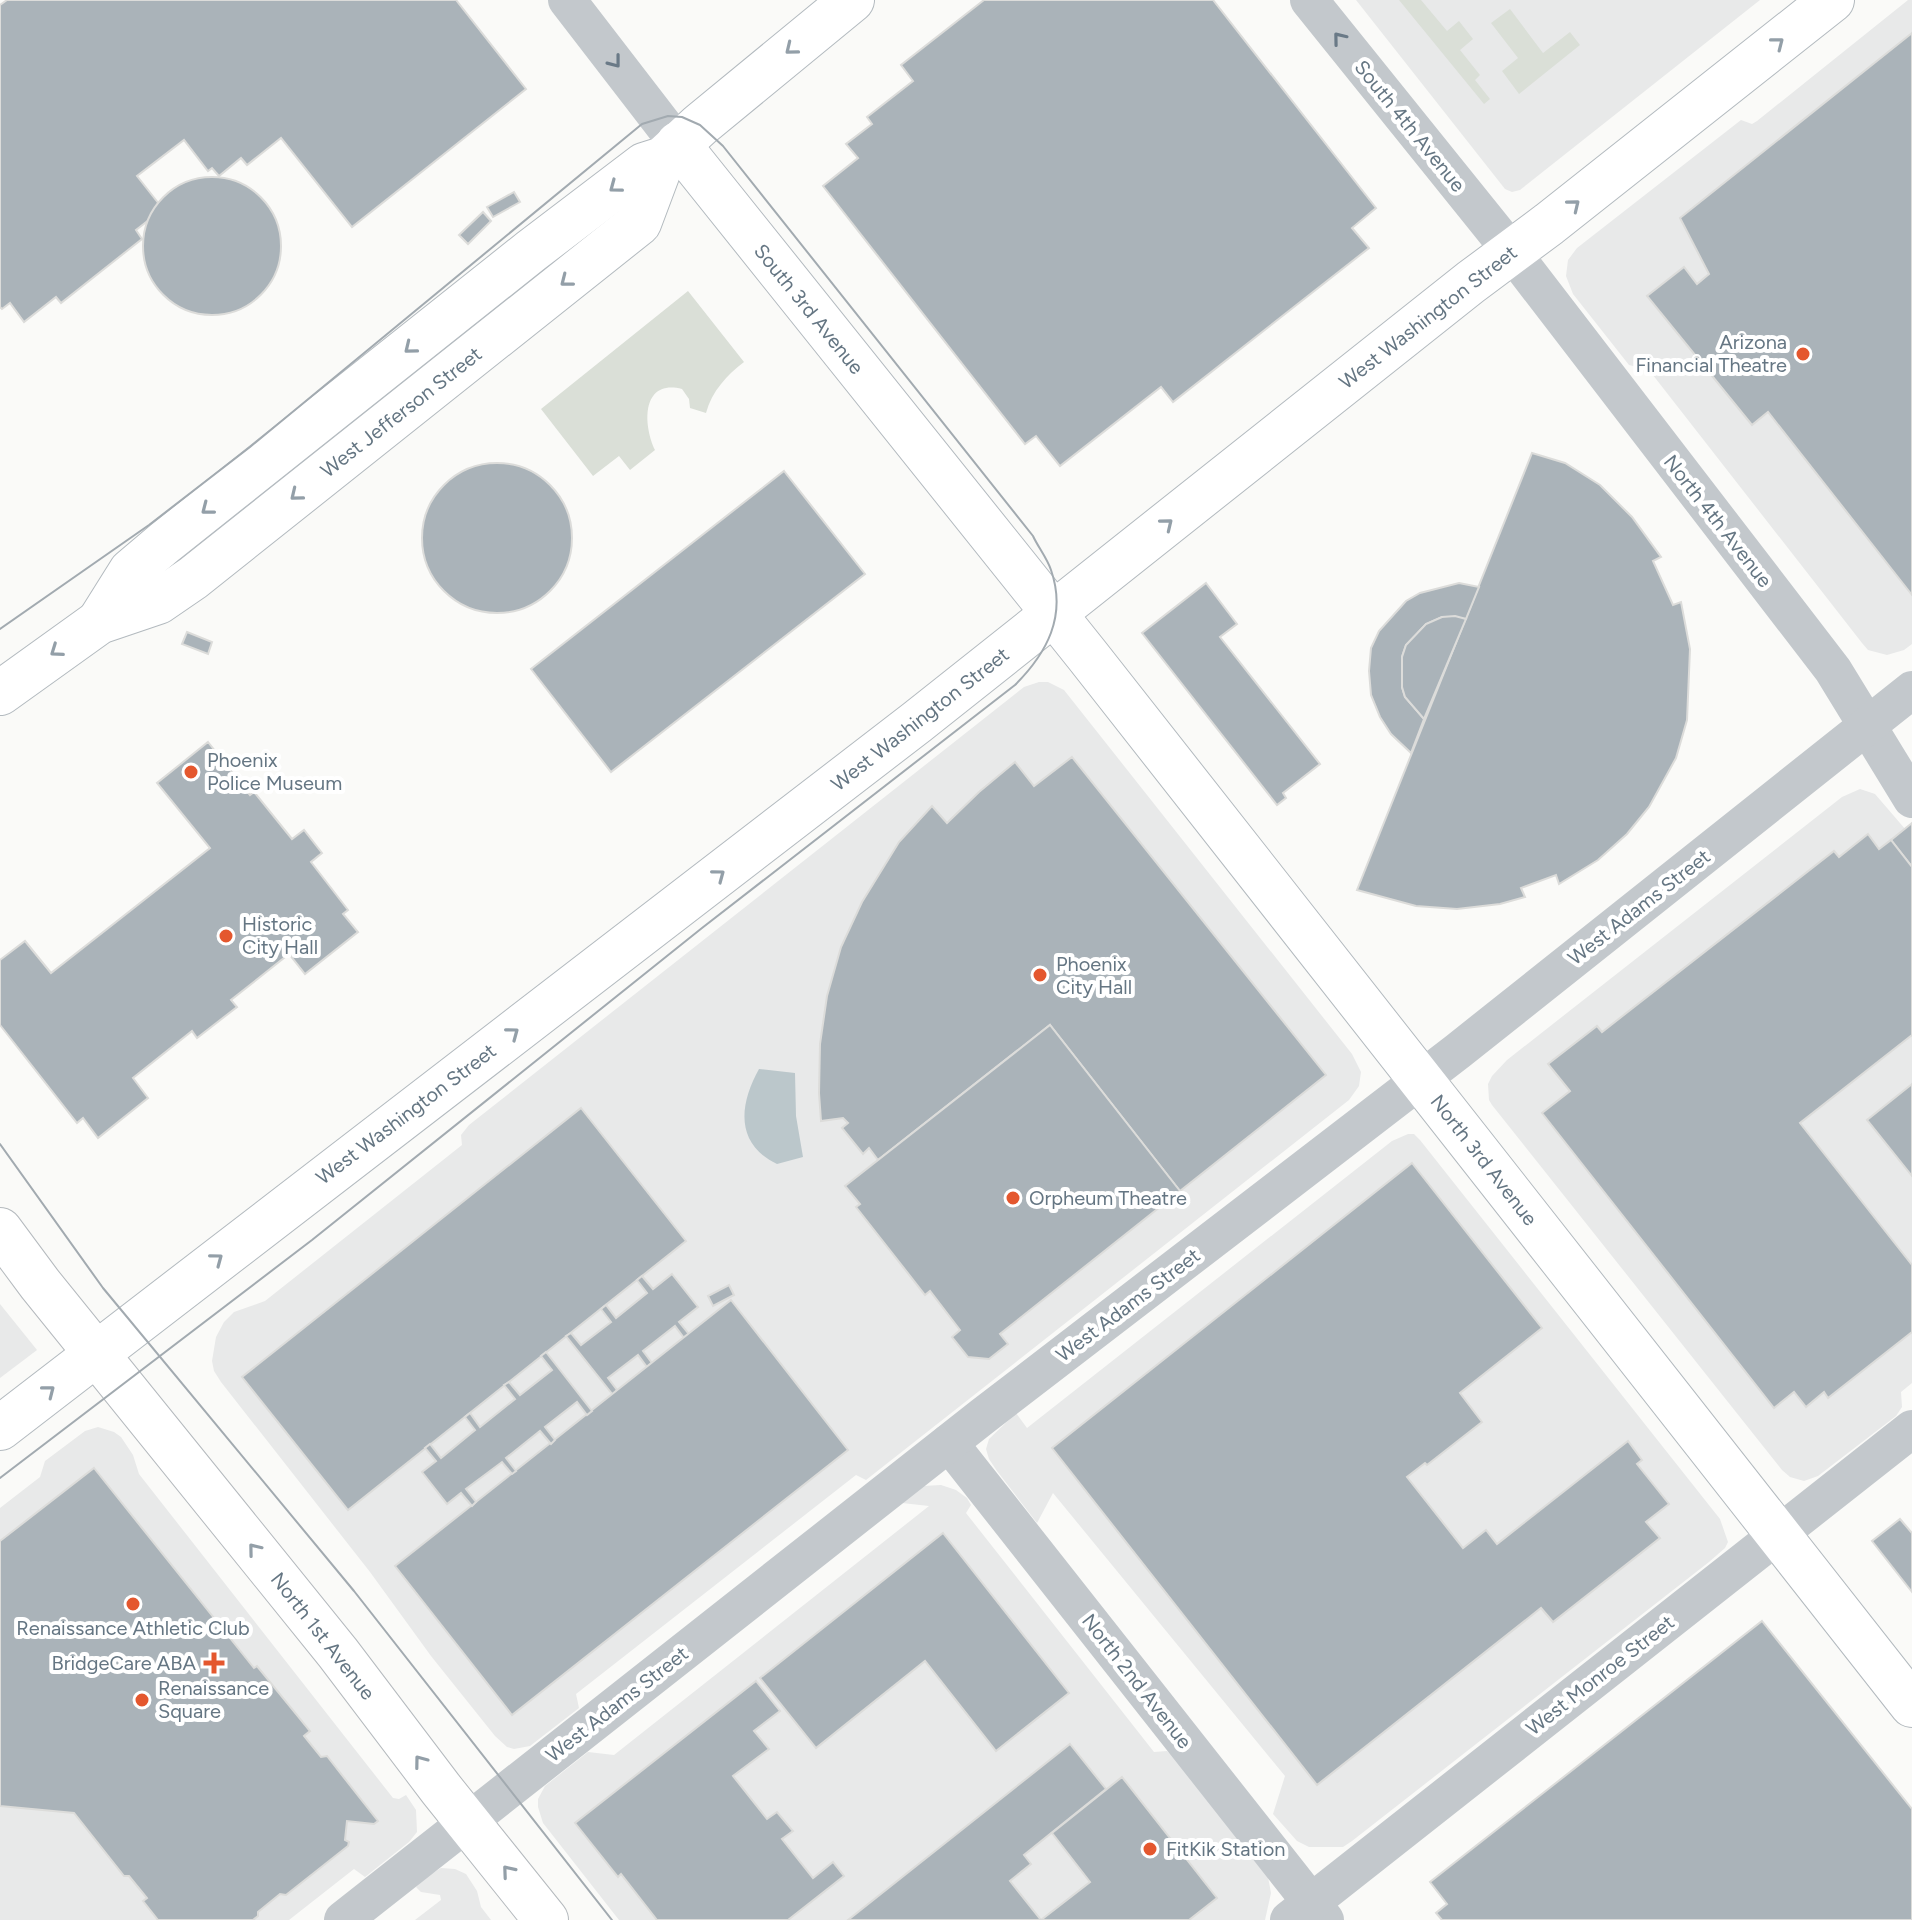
<svg xmlns="http://www.w3.org/2000/svg" width="1912" height="1920" font-family="Figtree,sans-serif">
  <style>
    .built { fill: #e8e9e9 }
    .green { fill: #dadfd7 }
    .water { fill: #bbc7cb }
    .building { fill: #aab3b9; stroke: #dcdcda; stroke-width: 2 }
    .lines { fill: none; stroke-linecap: round; stroke-linejoin: round }
    .secondary-casing { stroke: #b3babf; stroke-width: 46 }
    .primary-casing { stroke: #b5babe; stroke-width: 46 }
    .street { stroke: #c3c8cc; stroke-width: 38 }
    .secondary { stroke: #fff; stroke-width: 44 }
    .primary { stroke: #fff; stroke-width: 44 }
    .tram { stroke: #a2aab0; stroke-width: 2 }
    .oneway { stroke: #6a7a87 }
    .oneway2 { stroke: #939fa8 }
    .poi-dot { fill: #e4572e; stroke: #fff; stroke-width: 3 }
    .labels { text-anchor: middle; dominant-baseline: central; stroke-width: 8; stroke-linejoin: round; paint-order: stroke }
    .street-label { font-size: 20px; fill: #657683; stroke: #fff }
    .poi-label { font-size: 20px; fill: #657683; stroke: #fff; text-anchor: start }
  </style>
  <rect width="100%" height="100%" fill="#fafaf8"/>
  <g class="built">
    <path d="M 1356,0 L 1760,0 L 1520,190 L 1512,192 L 1505,189 Z"/>
    <path d="M 1908,0 L 1912,0 L 1912,644 L 1904,650 L 1887,655 L 1868,650 L 1862,643 L 1649,370 L 1629,365 L 1573,294 L 1566,276 L 1568,260 L 1577,248 L 1741,120 L 1752,124 L 1757,121 Z"/>
    <path d="M 1039,682 L 1048,682 L 1064,690 L 1352,1054 L 1361,1072 L 1359,1086 L 1349,1100 L 866,1480 L 856,1475 L 576,1694 L 579,1708 L 530,1746 L 514,1749 L 507,1747 L 495,1736 L 431,1656 L 370,1572 L 221,1382 L 214,1371 L 212,1361 L 216,1337 L 224,1322 L 234,1312 L 265,1301 L 462,1145 L 461,1135 L 469,1125 L 1024,687 Z"/>
    <path d="M 1860,789 L 1875,794 L 1912,837 L 1912,1383 L 1901,1392 L 1902,1407 L 1896,1416 L 1818,1476 L 1804,1481 L 1790,1477 L 1782,1470 L 1492,1105 L 1489,1100 L 1488,1084 L 1492,1076 L 1507,1060 L 1842,797 Z"/>
    <path d="M 1408,1134 L 1414,1134 L 1420,1140 L 1720,1519 L 1728,1542 L 1725,1548 L 1709,1562 L 1352,1841 L 1343,1847 L 1309,1847 L 1297,1841 L 1273,1814 L 1285,1776 L 1053,1493 L 1037,1523 L 997,1471 L 989,1459 L 986,1449 L 989,1439 L 1016,1413 L 1027,1428 L 1392,1141 Z"/>
    <path d="M 0,1304 L 37,1350 L 0,1378 Z"/>
    <path d="M 98,1427 L 114,1432 L 121,1437 L 133,1455 L 139,1474 L 393,1798 L 399,1799 L 406,1795 L 416,1810 L 417,1832 L 409,1842 L 365,1877 L 354,1869 L 289,1920 L 0,1920 L 0,1508 L 40,1477 L 45,1461 L 85,1431 Z"/>
    <path d="M 941,1485 L 956,1490 L 967,1498 L 971,1505 L 966,1513 L 1154,1752 L 1167,1751 L 1183,1764 L 1268,1877 L 1271,1893 L 1265,1920 L 619,1920 L 543,1823 L 538,1807 L 538,1799 L 545,1786 L 588,1752 L 614,1755 L 929,1506 L 902,1503 L 923,1486 Z"/>
    <path d="M 441,1868 L 455,1869 L 466,1874 L 477,1891 L 481,1907 L 491,1920 L 415,1920 L 441,1900 L 440,1895 L 421,1892 L 416,1887 L 423,1879 Z"/>
  </g>
  <g class="green">
    <path d="M 1399,0 L 1421,0 L 1447,31 L 1459,21 L 1473,39 L 1460,50 L 1480,75 L 1475,80 L 1490,99 L 1484,104 Z"/>
    <path d="M 1510,9 L 1543,53 L 1570,32 L 1580,45 L 1519,94 L 1502,71 L 1518,58 L 1491,23 Z"/>
    <path d="M 688,291 L 744,362 C 727,375 712,391 706,413 L 690,408 L 689,399 L 682,389 C 641,379 643,425 655,450 L 630,470 L 619,456 L 593,476 L 541,409 Z"/>
  </g>
  <path class="water" d="M 759,1069 L 795,1073 L 796,1116 L 803,1157 L 777,1164 C 735,1144 739,1105 759,1069 Z"/>
  <g class="building">
    <path d="M 7,0 L 456,0 L 526,89 L 352,227 L 281,138 L 247,165 L 241,158 L 219,176 L 212,168 L 208,171 L 184,140 L 137,176 L 163,209 L 136,230 L 142,239 L 61,303 L 56,297 L 24,322 L 10,303 L 2,309 L 0,307 L 0,5 Z"/>
    <path d="M 984,0 L 1213,0 L 1376,208 L 1352,228 L 1369,248 L 1173,402 L 1161,387 L 1060,466 L 1036,436 L 1025,444 L 823,186 L 858,158 L 846,144 L 872,124 L 867,117 L 913,81 L 901,65 Z"/>
    <path d="M 1912,33 L 1912,595 L 1768,412 L 1752,425 L 1647,296 L 1684,267 L 1697,284 L 1709,274 L 1680,218 Z"/>
    <circle cx="212" cy="246" r="69"/>
    <path d="M 514,192 L 520,202 L 493,217 L 487,207 Z"/>
    <path d="M 483,212 L 491,221 L 468,244 L 459,235 Z"/>
    <path d="M 1532,453 L 1565,463 L 1600,485 L 1632,517 L 1661,557 L 1653,561 L 1673,605 L 1681,602 L 1690,649 L 1687,720 L 1676,758 L 1649,807 L 1627,834 L 1598,860 L 1559,884 L 1556,875 L 1521,888 L 1525,897 L 1500,904 L 1457,909 L 1416,906 L 1357,890 Z"/>
    <circle cx="497" cy="538" r="75"/>
    <path d="M 784,471 L 865,574 L 611,772 L 531,669 Z"/>
    <path d="M 1206,583 L 1237,624 L 1220,637 L 1320,764 L 1283,793 L 1286,798 L 1277,805 L 1142,633 Z"/>
    <path d="M 1459,583 L 1479,587 L 1466,619 L 1442,617 L 1426,624 L 1406,645 L 1402,657 L 1402,687 L 1405,697 L 1424,719 L 1411,753 L 1391,734 L 1380,717 L 1371,695 L 1369,671 L 1371,648 L 1379,631 L 1406,601 L 1420,593 Z"/>
    <path d="M 1455,616 L 1466,619 L 1424,719 L 1405,697 L 1402,687 L 1402,657 L 1406,645 L 1426,624 L 1442,617 Z"/>
    <path d="M 187,632 L 212,642 L 208,654 L 182,644 Z"/>
    <path d="M 208,742 L 250,795 L 254,792 L 292,839 L 304,830 L 322,853 L 311,862 L 348,910 L 343,914 L 358,932 L 305,974 L 289,954 L 231,1000 L 237,1007 L 197,1038 L 192,1031 L 133,1078 L 148,1098 L 98,1138 L 83,1118 L 77,1123 L 0,1025 L 0,960 L 25,941 L 51,973 L 210,848 L 157,783 Z"/>
    <path d="M 1072,757 L 1326,1075 L 1180,1191 L 1050,1025 L 878,1160 L 869,1148 L 863,1154 L 842,1128 L 848,1123 L 843,1118 L 821,1121 L 819,1093 L 820,1044 L 827,996 L 841,947 L 862,902 L 899,842 L 932,806 L 947,823 L 979,792 L 1015,762 L 1034,786 Z"/>
    <path d="M 1912,823 L 1912,867 L 1891,840 Z"/>
    <path d="M 1868,834 L 1879,849 L 1891,840 L 1912,867 L 1912,1035 L 1800,1123 L 1912,1265 L 1912,1332 L 1828,1398 L 1824,1392 L 1806,1407 L 1794,1392 L 1774,1408 L 1542,1113 L 1570,1091 L 1548,1064 L 1597,1026 L 1602,1032 L 1834,851 L 1839,857 Z"/>
    <path d="M 1050,1025 L 1180,1191 L 1000,1334 L 1008,1344 L 989,1359 L 968,1357 L 952,1337 L 960,1330 L 930,1291 L 925,1295 L 856,1207 L 860,1204 L 845,1186 Z"/>
    <path d="M 1912,1084 L 1912,1176 L 1867,1120 Z"/>
    <path d="M 581,1108 L 686,1241 L 348,1510 L 242,1377 Z"/>
    <path d="M 1412,1163 L 1542,1328 L 1460,1393 L 1482,1422 L 1427,1465 L 1425,1463 L 1407,1477 L 1463,1548 L 1486,1530 L 1497,1544 L 1628,1441 L 1642,1460 L 1637,1464 L 1669,1504 L 1646,1522 L 1660,1538 L 1553,1622 L 1541,1608 L 1317,1785 L 1052,1448 Z"/>
    <path d="M 672,1274 L 698,1307 L 679,1322 L 689,1334 L 684,1338 L 675,1326 L 643,1351 L 652,1363 L 647,1367 L 638,1355 L 608,1378 L 617,1390 L 613,1395 L 566,1336 L 571,1333 L 581,1345 L 611,1322 L 601,1309 L 606,1305 L 616,1318 L 647,1293 L 637,1280 L 642,1276 L 653,1289 Z"/>
    <path d="M 729,1285 L 734,1295 L 713,1306 L 708,1296 Z"/>
    <path d="M 731,1300 L 848,1450 L 512,1715 L 395,1566 Z"/>
    <path d="M 546,1352 L 592,1411 L 587,1415 L 577,1402 L 545,1427 L 555,1440 L 551,1444 L 540,1431 L 506,1458 L 516,1471 L 512,1474 L 502,1462 L 466,1489 L 476,1502 L 472,1506 L 461,1493 L 447,1504 L 422,1472 L 436,1461 L 425,1448 L 430,1444 L 441,1458 L 475,1430 L 465,1417 L 470,1413 L 480,1427 L 515,1399 L 504,1385 L 509,1382 L 520,1395 L 552,1370 L 541,1356 Z"/>
    <path d="M 94,1468 L 254,1668 L 257,1666 L 310,1731 L 304,1736 L 321,1757 L 327,1756 L 378,1821 L 374,1824 L 347,1821 L 345,1840 L 349,1842 L 348,1846 L 286,1895 L 280,1894 L 258,1912 L 258,1916 L 253,1920 L 158,1920 L 143,1901 L 147,1898 L 129,1876 L 124,1876 L 74,1813 L 0,1806 L 0,1541 Z"/>
    <path d="M 1900,1519 L 1912,1533 L 1912,1592 L 1872,1541 Z"/>
    <path d="M 943,1533 L 1069,1693 L 996,1751 L 925,1661 L 816,1748 L 760,1678 Z"/>
    <path d="M 1762,1621 L 1912,1809 L 1912,1920 L 1442,1920 L 1436,1913 L 1447,1904 L 1430,1882 Z"/>
    <path d="M 756,1681 L 780,1711 L 754,1731 L 769,1749 L 733,1776 L 767,1819 L 777,1812 L 793,1831 L 782,1839 L 813,1878 L 833,1862 L 844,1876 L 788,1920 L 657,1920 L 621,1874 L 618,1877 L 575,1823 Z"/>
    <path d="M 1070,1744 L 1106,1789 L 1024,1855 L 1031,1864 L 1010,1881 L 1041,1920 L 848,1920 Z"/>
    <path d="M 1122,1777 L 1217,1898 L 1189,1920 L 1041,1920 L 1090,1882 L 1052,1833 Z"/>
  </g>
  <g class="lines">
    <g class="secondary-casing">
      <g id="secondary">
        <path d="M 678,144 L 1087,655 L 1912,1705"/>
        <path d="M 99,622 L 131,571 L 164,543 L 531,251 L 644,165 L 663,159 L 700,125 L 852,0"/>
        <path d="M 0,693 L 99,622 L 158,602 L 193,578 L 639,223 L 663,159"/>
        <path d="M 0,1428 L 917,722 L 1471,282 L 1549,224 L 1832,0"/>
      </g>
    </g>
    <g class="primary-casing">
      <path id="primary" d="M 0,1230 L 40,1284 L 338,1653 L 441,1789 L 546,1920"/>
    </g>
    <g class="street">
      <path d="M 567,0 L 678,144"/>
      <path d="M 1309,0 L 1511,251 L 1833,670 L 1912,799"/>
      <path d="M 949,1443 L 1325,1920"/>
      <path d="M 343,1920 L 983,1416 L 1458,1051 L 1912,690"/>
      <path d="M 1289,1920 L 1912,1429"/>
    </g>
    <use href="#secondary" class="secondary"/>
    <use href="#primary" class="primary"/>
    <g class="tram">
      <path d="M 0,629 L 149,525 L 250,447 L 642,124 L 668,116 L 682,117 L 700,125 L 723,146 L 1033,536 C 1038,547 1047,558 1051,570 C 1067,616 1047,653 1015,685 L 702,928 L 312,1240 L 0,1478"/>
      <path d="M 0,1144 L 103,1288 L 354,1591 L 612,1920"/>
    </g>
  </g>
  <defs><path id="oneway-chevron" d="M-2-3.5L2.5 0L-2 3.5" fill="none" stroke-width="1.6" stroke-linecap="round" stroke-linejoin="round" transform="scale(2)"/></defs>
  <g class="oneway">
    <use href="#oneway-chevron" transform="translate(1339 38) rotate(-129)"/>
    <use href="#oneway-chevron" transform="translate(615 62) rotate(52)"/>
  </g>
  <g class="oneway2">
    <use href="#oneway-chevron" transform="translate(1778 43) rotate(-38)"/>
    <use href="#oneway-chevron" transform="translate(791 49) rotate(141)"/>
    <use href="#oneway-chevron" transform="translate(615 187) rotate(143)"/>
    <use href="#oneway-chevron" transform="translate(1574 205) rotate(-39)"/>
    <use href="#oneway-chevron" transform="translate(566 281) rotate(142)"/>
    <use href="#oneway-chevron" transform="translate(410 348) rotate(141)"/>
    <use href="#oneway-chevron" transform="translate(296 495) rotate(141)"/>
    <use href="#oneway-chevron" transform="translate(207 509) rotate(142)"/>
    <use href="#oneway-chevron" transform="translate(1167 524) rotate(-39)"/>
    <use href="#oneway-chevron" transform="translate(56 651) rotate(145)"/>
    <use href="#oneway-chevron" transform="translate(719 875) rotate(-37)"/>
    <use href="#oneway-chevron" transform="translate(513 1033) rotate(-37)"/>
    <use href="#oneway-chevron" transform="translate(217 1259) rotate(-37)"/>
    <use href="#oneway-chevron" transform="translate(49 1391) rotate(-38)"/>
    <use href="#oneway-chevron" transform="translate(254 1549) rotate(-129)"/>
    <use href="#oneway-chevron" transform="translate(420 1761) rotate(-127)"/>
    <use href="#oneway-chevron" transform="translate(508 1871) rotate(-130)"/>
  </g>
  <g class="poi-dot">
    <circle cx="1803" cy="354" r="8"/>
    <circle cx="191" cy="772" r="8"/>
    <circle cx="226" cy="936" r="8"/>
    <circle cx="1040" cy="975" r="8"/>
    <circle cx="1013" cy="1198" r="8"/>
    <circle cx="133" cy="1604" r="8"/>
    <path d="M210 1651h8v8h8v8h-8v8h-8v-8h-8v-8h8z"/>
    <circle cx="142" cy="1700" r="8"/>
    <circle cx="1150" cy="1849" r="8"/>
  </g>
  <g class="labels">
    <g class="street-label">
      <text transform="translate(1410 126) rotate(51)">South 4th Avenue</text>
      <text transform="translate(809 309) rotate(51)">South 3rd Avenue</text>
      <text transform="translate(1428 317) rotate(-38)">West Washington Street</text>
      <text transform="translate(401 412) rotate(-38)">West Jefferson Street</text>
      <text transform="translate(1718 521) rotate(52)">North 4th Avenue</text>
      <text transform="translate(920 719) rotate(-38)">West Washington Street</text>
      <text transform="translate(1639 907) rotate(-38)">West Adams Street</text>
      <text transform="translate(406 1114) rotate(-37)">West Washington Street</text>
      <text transform="translate(1484 1160) rotate(52)">North 3rd Avenue</text>
      <text transform="translate(1128 1305) rotate(-37)">West Adams Street</text>
      <text transform="translate(323 1636) rotate(52)">North 1st Avenue</text>
      <text transform="translate(1600 1675) rotate(-38)">West Monroe Street</text>
      <text transform="translate(1137 1681) rotate(52)">North 2nd Avenue</text>
      <text transform="translate(617 1704) rotate(-38)">West Adams Street</text>
    </g>
    <g class="poi-label">
      <text x="1787" y="342" text-anchor="end">Arizona<tspan x="1787" dy="23">Financial Theatre</tspan></text>
      <text x="207" y="760">Phoenix<tspan x="207" dy="23">Police Museum</tspan></text>
      <text x="242" y="924">Historic<tspan x="242" dy="23">City Hall</tspan></text>
      <text x="1056" y="964">Phoenix<tspan x="1056" dy="23">City Hall</tspan></text>
      <text x="1029" y="1198">Orpheum Theatre</text>
      <text x="133" y="1628" text-anchor="middle">Renaissance Athletic Club</text>
      <text x="196" y="1663" text-anchor="end">BridgeCare ABA</text>
      <text x="158" y="1688">Renaissance<tspan x="158" dy="23">Square</tspan></text>
      <text x="1166" y="1849">FitKik Station</text>
    </g>
  </g>
</svg>
